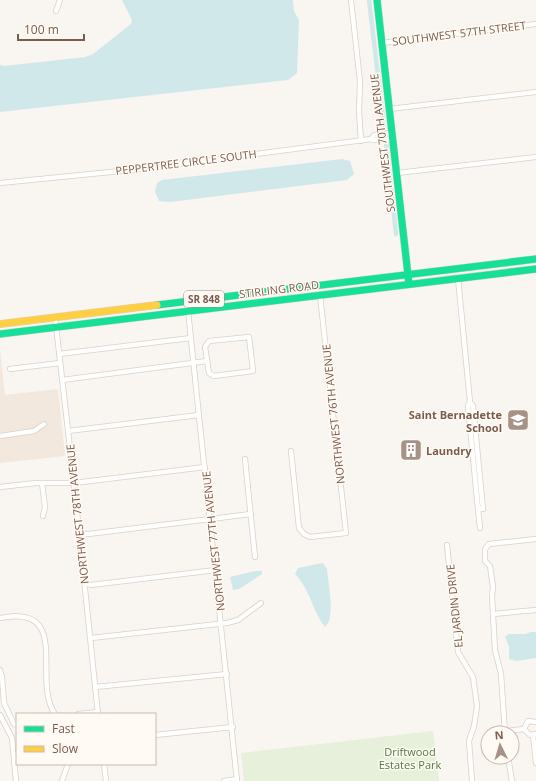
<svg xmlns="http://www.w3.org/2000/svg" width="536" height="781" font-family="'Open Sans',sans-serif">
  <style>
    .residential { fill: #f2e8de }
    .green { fill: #e7f0db }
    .water { fill: #d0e8ea }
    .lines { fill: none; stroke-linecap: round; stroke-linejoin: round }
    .canal { stroke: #d0e8ea; stroke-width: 4.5 }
    .street-casing { stroke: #d7d1cb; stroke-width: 6 }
    .fast-casing { stroke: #d9d2cb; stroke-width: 8 }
    .slow-casing { stroke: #d9d2cb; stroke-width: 8 }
    .street { stroke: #fefefd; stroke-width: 4.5 }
    .fast { stroke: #16e098; stroke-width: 7 }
    .slow { stroke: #ffcf43; stroke-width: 7 }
    .labels { text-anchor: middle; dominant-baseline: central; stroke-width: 3; stroke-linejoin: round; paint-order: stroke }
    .shield { fill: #fffaf3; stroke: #a28b7f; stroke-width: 1 }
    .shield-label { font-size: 10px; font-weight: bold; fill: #7a5c4d }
    .street-label { font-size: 11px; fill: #7a5c4d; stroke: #fffaf3 }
    .poi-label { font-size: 11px; font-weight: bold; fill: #7a5c4d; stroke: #fffaf3; text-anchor: end }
    .park-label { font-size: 11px; fill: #537a41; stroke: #fffaf3 }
  </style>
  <rect width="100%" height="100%" fill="#f9f5f0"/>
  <path class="residential" d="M 0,348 L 5,395 L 58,389 L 65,456 L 0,463 Z"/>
  <path class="green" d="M 433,731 L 439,781 L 244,781 L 241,753 Z"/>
  <g class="water">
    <path d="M 122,0 L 293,0 L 294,11 L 299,20 L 297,73 L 288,80 L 0,112 L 0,65 L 4,66 L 85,57 L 93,54 L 131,24 L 132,20 Z"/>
    <path d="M 342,159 L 350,161 L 354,174 L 347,180 L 170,202 L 159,201 L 155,192 L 157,183 L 162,180 Z"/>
    <path d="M 323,563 L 327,569 C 328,583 336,619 325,627 C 312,610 310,589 295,574 L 298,568 Z"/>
    <path d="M 255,571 L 262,571 L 262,574 L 239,589 L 233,590 L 230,577 Z"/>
    <path d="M 531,632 L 536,632 L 536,658 L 516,661 L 509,659 L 509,646 L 505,637 L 509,634 L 525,634 Z"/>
  </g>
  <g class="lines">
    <g class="canal">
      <path d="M 369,0 L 385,135"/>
      <path d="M 386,142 L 396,234"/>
    </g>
    <g class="street-casing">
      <g id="street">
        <path d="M 351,0 L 360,81 L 359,111 L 361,141"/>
        <path d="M 56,11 L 60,0"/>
        <path d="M 382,43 L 536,24"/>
        <path d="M 389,109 L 536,92"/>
        <path d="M 371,139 L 374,135 L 392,133"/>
        <path d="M 397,173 L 536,157"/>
        <path d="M 0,183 L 141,169 L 371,139 L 374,140 L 393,138"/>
        <path d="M 458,278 L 470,402"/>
        <path d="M 187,301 L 237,781"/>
        <path d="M 55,317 L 74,483 L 98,714"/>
        <path d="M 249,337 L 253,371 L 214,376 L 209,373 L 205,347 L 209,341 Z"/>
        <path d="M 59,354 L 191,338"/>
        <path d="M 10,369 L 60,363"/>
        <path d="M 62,380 L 207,361"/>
        <path d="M 470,402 L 473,406 L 483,509 L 478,509 L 468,406 Z"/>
        <path d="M 68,431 L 199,415"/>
        <path d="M 0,436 L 34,431 L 44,424"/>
        <path d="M 291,451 L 299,528 L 304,534 L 310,537 L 346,533 L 320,295"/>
        <path d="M 245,459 L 255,557"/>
        <path d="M 42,483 L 45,507 L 43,516"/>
        <path d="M 0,487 L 36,483 L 74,483 L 205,467"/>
        <path d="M 478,509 L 480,528"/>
        <path d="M 80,535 L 251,514"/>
        <path d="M 447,545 L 458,652 L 473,677 L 477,706 L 474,726 L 469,741 L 472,781"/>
        <path d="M 85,583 L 91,585 L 216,570"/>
        <path d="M 493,614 L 536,610"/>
        <path d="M 0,618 C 73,604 31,680 55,714"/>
        <path d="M 91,638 L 227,623 L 238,620 L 261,603"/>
        <path d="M 0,670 L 2,677 L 4,703 L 14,724 L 17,725"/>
        <path d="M 95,687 L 227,674"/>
        <path d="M 78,714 L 98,712"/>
        <path d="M 0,715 L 12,738 L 16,781"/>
        <path d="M 536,722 L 528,721 L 524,729 L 530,735 L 536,734"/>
        <path d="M 505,731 L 524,729"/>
        <path d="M 505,733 L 501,674 L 495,650 L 492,597 L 493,587 L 490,566 L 485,561 L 485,549 L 489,544 L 536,539"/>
        <path d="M 155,735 L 233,727"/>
        <path d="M 533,735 L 536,763"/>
        <path d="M 508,757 L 512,781"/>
        <path d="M 104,764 L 106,781"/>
        <path d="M 62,781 L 68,764"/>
        <path d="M 224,781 L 237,779"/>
      </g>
    </g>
    <g class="fast-casing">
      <g id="fast">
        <path d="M 377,0 L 409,284"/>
        <path d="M 157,305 L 536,259"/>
        <path d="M 0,334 L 536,269"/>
      </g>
    </g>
    <g class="slow-casing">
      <path id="slow" d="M 0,324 L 157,305"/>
    </g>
    <use href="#street" class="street"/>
    <use href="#fast" class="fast"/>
    <use href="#slow" class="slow"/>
  </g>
  <defs>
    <g id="school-square" transform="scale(1.15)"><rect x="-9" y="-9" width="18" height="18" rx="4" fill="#a69286" stroke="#fffaf3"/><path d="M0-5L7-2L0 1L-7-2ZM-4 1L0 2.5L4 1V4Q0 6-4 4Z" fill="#fff"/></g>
    <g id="building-square" transform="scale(1.15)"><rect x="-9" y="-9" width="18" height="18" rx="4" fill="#a69286" stroke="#fffaf3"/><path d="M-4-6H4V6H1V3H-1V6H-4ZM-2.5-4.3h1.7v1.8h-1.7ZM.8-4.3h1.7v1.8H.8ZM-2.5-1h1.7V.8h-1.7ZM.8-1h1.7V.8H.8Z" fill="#fff"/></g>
  </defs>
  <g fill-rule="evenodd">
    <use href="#school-square" x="518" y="420"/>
    <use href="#building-square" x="411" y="450"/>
  </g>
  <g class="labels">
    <rect class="shield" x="184" y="291" width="40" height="16" rx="3"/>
    <g class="shield-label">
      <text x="204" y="299">SR 848</text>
    </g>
    <g class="street-label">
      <text transform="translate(459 33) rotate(-7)">SOUTHWEST 57TH STREET</text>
      <text transform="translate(382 143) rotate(-97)">SOUTHWEST 70TH AVENUE</text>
      <text transform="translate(186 162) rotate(-7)">PEPPERTREE CIRCLE SOUTH</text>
      <text transform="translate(279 289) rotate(-7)">STIRLING ROAD</text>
      <text transform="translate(333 414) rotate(-96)">NORTHWEST 76TH AVENUE</text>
      <text transform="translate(77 514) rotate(-96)">NORTHWEST 78TH AVENUE</text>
      <text transform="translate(213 541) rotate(-96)">NORTHWEST 77TH AVENUE</text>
      <text transform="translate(454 606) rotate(-96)">EL JARDIN DRIVE</text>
    </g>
    <g class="poi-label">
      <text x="502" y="414">Saint Bernadette<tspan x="502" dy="13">School</tspan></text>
      <text x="426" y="450" text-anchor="start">Laundry</text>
    </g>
    <g class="park-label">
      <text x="410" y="751">Driftwood<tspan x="410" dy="13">Estates Park</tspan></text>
    </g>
  </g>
  <rect x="16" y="713" width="140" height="52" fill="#fffaf3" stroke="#cabbb1"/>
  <rect x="24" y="726" width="20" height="6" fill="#16e098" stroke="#cabbb1"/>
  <text x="52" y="733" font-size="12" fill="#7a5c4d">Fast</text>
  <rect x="24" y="746" width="20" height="6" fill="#ffcf43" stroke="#cabbb1"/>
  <text x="52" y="753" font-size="12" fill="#7a5c4d">Slow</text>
  <g transform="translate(500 745) rotate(355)"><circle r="19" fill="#fffaf3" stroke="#cabbb1"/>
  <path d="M0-3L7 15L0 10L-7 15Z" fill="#a69286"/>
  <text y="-6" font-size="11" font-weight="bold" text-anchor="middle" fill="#7a5c4d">N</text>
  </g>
  <path d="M18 34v6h66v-6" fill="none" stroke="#7a5c4d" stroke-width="2"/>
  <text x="24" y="34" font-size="12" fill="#7a5c4d" stroke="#fffaf3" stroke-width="3" paint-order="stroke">100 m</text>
</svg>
